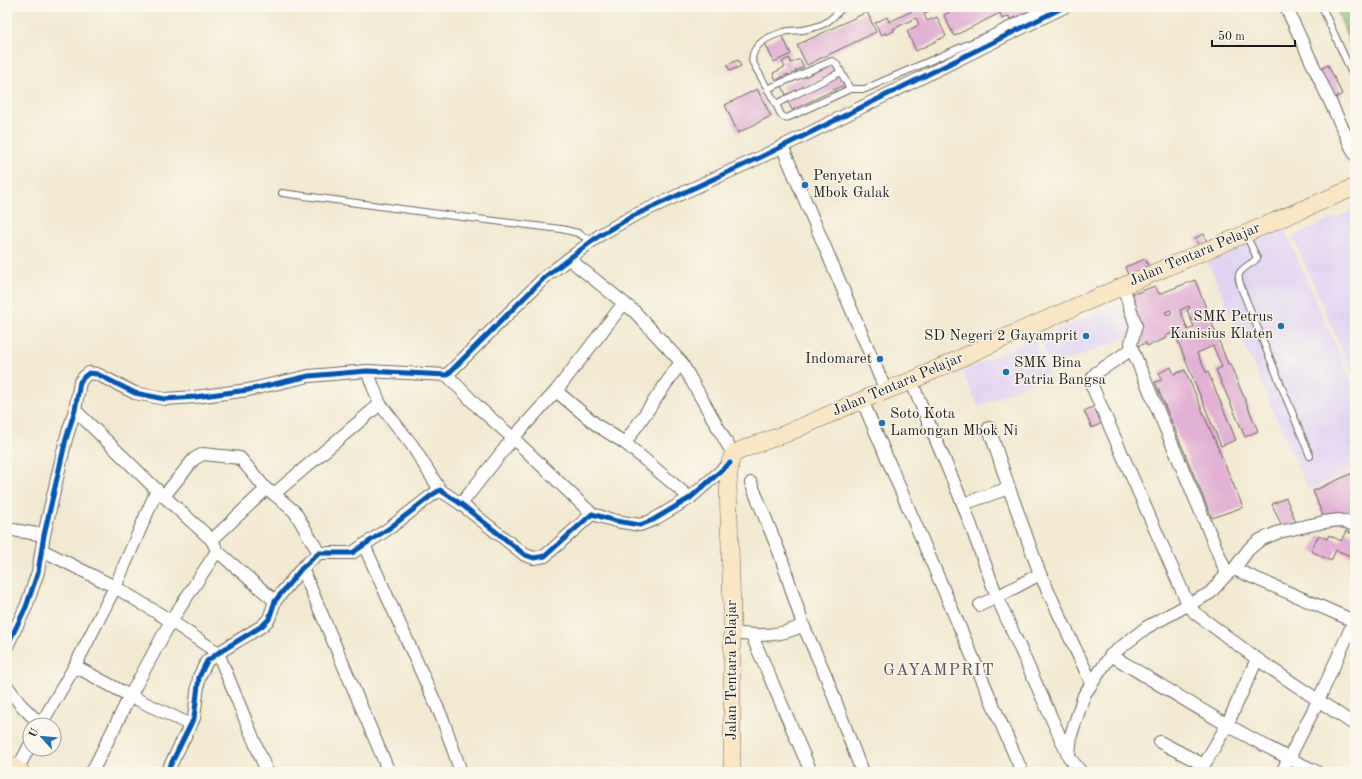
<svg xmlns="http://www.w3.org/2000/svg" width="1362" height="779" font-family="'Old Standard TT',serif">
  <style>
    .built { fill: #e1d4f3 }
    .green { fill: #8dc477; stroke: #54704a }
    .building { fill: #e2b0d4; fill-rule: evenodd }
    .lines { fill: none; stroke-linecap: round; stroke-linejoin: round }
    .service-casing { stroke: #67645b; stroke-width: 8 }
    .minor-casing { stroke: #67645b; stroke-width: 14 }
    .secondary-casing { stroke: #67645b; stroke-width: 18 }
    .service { stroke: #fff; stroke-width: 6 }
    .minor { stroke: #fff; stroke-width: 12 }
    .secondary { stroke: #fbe6c3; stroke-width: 17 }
    .cycleway-casing { stroke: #fbf7ec; stroke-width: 8 }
    .cycleway { stroke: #0057b8; stroke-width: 5 }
    .poi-dot { fill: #1f6fb2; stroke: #fbf7ec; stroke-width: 1.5 }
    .labels { text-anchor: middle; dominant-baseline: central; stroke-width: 3; stroke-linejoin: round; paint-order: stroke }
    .poi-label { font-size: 15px; fill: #1c1c1c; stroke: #fbf7ec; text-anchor: start }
    .street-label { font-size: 15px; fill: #1c1c1c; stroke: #fbf7ec }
    .quarter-label { font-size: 17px; letter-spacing: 1px; fill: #61505c; stroke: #fbf7ec }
  </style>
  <rect width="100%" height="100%" fill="#fbf7ec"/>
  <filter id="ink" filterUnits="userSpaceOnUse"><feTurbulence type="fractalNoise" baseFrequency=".025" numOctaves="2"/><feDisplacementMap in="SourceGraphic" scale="8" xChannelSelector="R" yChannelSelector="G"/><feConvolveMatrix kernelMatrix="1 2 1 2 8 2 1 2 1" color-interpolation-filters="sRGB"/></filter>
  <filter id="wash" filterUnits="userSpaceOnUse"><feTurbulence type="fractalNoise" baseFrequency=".012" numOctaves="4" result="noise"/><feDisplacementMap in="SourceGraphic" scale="16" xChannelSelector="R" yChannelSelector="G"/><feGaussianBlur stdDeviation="0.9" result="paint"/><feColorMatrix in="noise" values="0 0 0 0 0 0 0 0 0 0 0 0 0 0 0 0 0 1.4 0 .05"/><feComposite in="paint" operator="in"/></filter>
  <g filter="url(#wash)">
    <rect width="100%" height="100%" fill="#f2e9d0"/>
    <g class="built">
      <path d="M 1353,210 L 1355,216 L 1355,381 L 1293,236 Z"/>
      <path d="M 1284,228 L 1355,389 L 1355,469 L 1308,490 L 1208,262 Z"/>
      <path d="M 1121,304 L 1133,335 L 1050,367 L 1039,337 Z"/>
      <path d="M 1033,338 L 1050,373 L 979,407 L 962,372 Z"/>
    </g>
    <path class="green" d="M 1336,7 L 1355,7 L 1355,57 Z"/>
    <g id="blocks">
      <g class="building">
        <path d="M 921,7 L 930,7 L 931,10 L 924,14 L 927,21 L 937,17 L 946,36 L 916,51 L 907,31 L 919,25 L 916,18 L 893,29 L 894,31 L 886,35 L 886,33 L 881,35 L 875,23 L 887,17 L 889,22 Z"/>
        <path d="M 959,7 L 1037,7 L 1032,9 L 1033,12 L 1017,20 L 1016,17 L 1010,20 L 1009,16 L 1002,19 L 1000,13 L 954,36 L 944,15 Z"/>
        <path d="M 867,12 L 876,32 L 807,65 L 797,45 Z"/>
        <path d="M 782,35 L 791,54 L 774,62 L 765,43 Z"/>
        <path d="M 789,58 L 791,63 L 800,59 L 804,67 L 795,71 L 796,73 L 789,77 L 788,74 L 776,80 L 773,73 L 785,67 L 782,62 Z"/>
        <path d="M 738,60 L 741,66 L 730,71 L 727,65 Z"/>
        <path d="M 835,62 L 838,71 L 786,95 L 782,86 Z"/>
        <path d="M 1328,65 L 1342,94 L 1332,100 L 1317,71 Z"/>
        <path d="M 840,75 L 844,85 L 792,110 L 787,100 Z"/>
        <path d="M 757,89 L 771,116 L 738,133 L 725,105 Z"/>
        <path d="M 1204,234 L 1207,243 L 1199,246 L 1195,238 Z"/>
        <path d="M 1145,259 L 1149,267 L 1128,275 L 1125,267 Z"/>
        <path d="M 1195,280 L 1228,364 L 1230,364 L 1258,431 L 1245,437 L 1216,370 L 1222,367 L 1213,346 L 1197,353 L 1206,372 L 1208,372 L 1236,440 L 1221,446 L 1174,332 L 1166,336 L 1167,338 L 1147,346 L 1146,343 L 1135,347 L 1132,340 L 1141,334 L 1128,296 L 1155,286 L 1159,294 ZM 1189,306 L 1190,308 L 1187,310 L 1194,327 L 1188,330 L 1180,310 ZM 1170,310 L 1172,313 L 1167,315 L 1165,312 Z"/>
        <path d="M 1171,367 L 1174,374 L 1185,370 L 1243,507 L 1212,518 L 1155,382 L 1162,380 L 1159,373 Z"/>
        <path d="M 1099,404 L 1106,421 L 1092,428 L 1084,411 Z"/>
        <path d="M 1355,472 L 1355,517 L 1344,522 L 1325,521 L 1313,491 Z"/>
        <path d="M 1286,498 L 1298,527 L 1284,531 L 1272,504 Z"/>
        <path d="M 1346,531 L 1355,535 L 1355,558 L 1336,550 L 1331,561 L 1311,551 L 1319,535 L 1327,539 L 1329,535 L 1341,541 Z"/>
      </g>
    </g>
  </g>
  <g filter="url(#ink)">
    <use href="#blocks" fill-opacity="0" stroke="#67645b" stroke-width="1"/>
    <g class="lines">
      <g class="service-casing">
        <g id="service">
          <path d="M 1322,7 L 1355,80"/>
          <path d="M 841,72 L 776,104 L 752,61 C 752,43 770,36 784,32 C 790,30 797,31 803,30 C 809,29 816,27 821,25 C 830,22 837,13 843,7"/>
          <path d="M 767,89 L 832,61 L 836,63 L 850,89 L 865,89 L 987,36 L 1045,7"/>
          <path d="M 776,104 L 781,115 L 786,118 L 789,117 L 850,89"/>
          <path d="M 282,193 L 454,216 L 561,229 L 578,233 L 591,241"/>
          <path d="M 1246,235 L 1257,258 C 1255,261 1253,262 1250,264 C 1236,273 1237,275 1242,290 L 1310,456"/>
        </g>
      </g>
      <g class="minor-casing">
        <g id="minor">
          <path d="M 1286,7 L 1355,155"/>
          <path d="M 782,146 L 886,391"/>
          <path d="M 569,259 L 635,312 L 681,362 L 733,454"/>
          <path d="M 1123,286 L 1136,326 L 1131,343 L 1132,349 L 1227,574"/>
          <path d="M 1132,349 L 1096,373 L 1093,377 L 1092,386 L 1188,604 L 1195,613 L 1257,659 L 1355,725"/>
          <path d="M 367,371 L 380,404 L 412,445 L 440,490"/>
          <path d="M 447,375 L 478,407 L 513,438 L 592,514"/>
          <path d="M 911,381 L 963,504 L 997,597 L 1069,757 L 1081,772"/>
          <path d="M 556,391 L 598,426 L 625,443 L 690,498"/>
          <path d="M 862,400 L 1022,772"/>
          <path d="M 75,410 L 157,490 L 212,540 L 217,551 L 275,601"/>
          <path d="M 989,428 L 1009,488 L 1040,574 L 1091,682"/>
          <path d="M 625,443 L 681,362"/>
          <path d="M 751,483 L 780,554 L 803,625 L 826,676 L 862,772"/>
          <path d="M 274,494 L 380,404"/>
          <path d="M 164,496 L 194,459 L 203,454 L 240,458 L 266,489 L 274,494 L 295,512 L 319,553"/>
          <path d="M 461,504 L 513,438 L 556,391 L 624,303"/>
          <path d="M 963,504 L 1009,488"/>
          <path d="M 7,529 L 44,535"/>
          <path d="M 212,540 L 266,489"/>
          <path d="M 364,545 L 443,720 L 461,772"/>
          <path d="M 42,550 L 115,587 L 171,621 L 218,653 L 267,772"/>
          <path d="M 302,568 L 389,772"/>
          <path d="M 1234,569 L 1354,621 L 1355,619"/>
          <path d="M 980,605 L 997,597 L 1040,574"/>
          <path d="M 732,633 C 756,636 782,637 803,625"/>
          <path d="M 752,636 L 811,772"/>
          <path d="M 7,646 L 26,607 L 38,572 L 44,535 L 66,439 L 75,410 L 80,382 L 84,377 L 89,373 L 97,374 L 135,393 L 165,399 L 195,397 L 248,390 L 309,376 L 367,371 L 447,375 L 545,277 L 600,235 L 633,216 L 761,157 L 1064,7"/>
          <path d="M 1111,655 C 1178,696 1245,738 1317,772"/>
          <path d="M 75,666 L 130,696 L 191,725"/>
          <path d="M 7,686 L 20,704 L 41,725"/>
          <path d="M 41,724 L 75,666 L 115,587 L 157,490"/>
          <path d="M 1160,742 L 1204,765"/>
          <path d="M 1069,755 L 1071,735 L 1084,695 L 1111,655 L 1147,627 L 1210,593 L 1227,574 L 1234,569 L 1249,549 L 1260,540 L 1279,532 L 1324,522 L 1339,520 L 1355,525"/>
          <path d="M 17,770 L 30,745"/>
          <path d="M 92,772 L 130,696 L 171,621 L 217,551"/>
          <path d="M 167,772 L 194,718 L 199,677 L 207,661 L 218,653 L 262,626 L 269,619 L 275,601 L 302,568 L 319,553 L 352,553 L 391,527 L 432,495 L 440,490 L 461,504 L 525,555 L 534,558 L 545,556 L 592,514 L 616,521 L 640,525 L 653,520 L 690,498 L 730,463"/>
          <path d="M 1200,772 L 1227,725 L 1257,659"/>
          <path d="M 1282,772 L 1318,701 L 1354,621 L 1355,622"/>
        </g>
      </g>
      <g class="secondary-casing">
        <g id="secondary">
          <path d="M 7,763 L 21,772"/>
          <path d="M 732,772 L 732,610 L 728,486 L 730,463 L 733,454 L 746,448 L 785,434 L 862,400 L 911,381 L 1013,334 L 1123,286 L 1355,187"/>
        </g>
      </g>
      <use href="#service" class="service"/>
      <use href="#minor" class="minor"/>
      <use href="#secondary" class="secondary"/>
      <g class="cycleway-casing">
        <g id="cycleway">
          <path d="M 7,646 L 26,607 L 38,572 L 44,535 L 66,439 L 75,410 L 80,382 L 84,377 L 89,373 L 97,374 L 135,393 L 165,399 L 195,397 L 248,390 L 309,376 L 367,371 L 447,375 L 545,277 L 600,235 L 633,216 L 761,157 L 1064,7"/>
          <path d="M 167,772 L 194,718 L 199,677 L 207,661 L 218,653 L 262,626 L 269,619 L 275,601 L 302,568 L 319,553 L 352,553 L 391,527 L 432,495 L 440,490 L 461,504 L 525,555 L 534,558 L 545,556 L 592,514 L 616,521 L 640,525 L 653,520 L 690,498 L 730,463"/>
        </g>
      </g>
      <use href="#cycleway" class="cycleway"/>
    </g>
  </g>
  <g class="poi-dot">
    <circle cx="805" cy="185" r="4"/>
    <circle cx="1281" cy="326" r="4"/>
    <circle cx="1086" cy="336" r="4"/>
    <circle cx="880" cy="359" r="4"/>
    <circle cx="1006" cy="372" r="4"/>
    <circle cx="882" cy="423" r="4"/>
  </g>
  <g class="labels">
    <g class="poi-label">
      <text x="813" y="176">Penyetan<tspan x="813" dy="17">Mbok Galak</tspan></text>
      <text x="1273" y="317" text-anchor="end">SMK Petrus<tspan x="1273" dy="17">Kanisius Klaten</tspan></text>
      <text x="1078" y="336" text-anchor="end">SD Negeri 2 Gayamprit</text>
      <text x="872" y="359" text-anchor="end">Indomaret</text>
      <text x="1014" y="363">SMK Bina<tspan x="1014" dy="17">Patria Bangsa</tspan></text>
      <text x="890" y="414">Soto Kota<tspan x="890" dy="17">Lamongan Mbok Ni</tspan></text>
    </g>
    <g class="street-label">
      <text transform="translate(1195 255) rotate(-23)">Jalan Tentara Pelajar</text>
      <text transform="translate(898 385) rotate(-23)">Jalan Tentara Pelajar</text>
      <text transform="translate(732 670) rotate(-90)">Jalan Tentara Pelajar</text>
    </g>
    <g class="quarter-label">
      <text x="939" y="670">GAYAMPRIT</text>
    </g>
  </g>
  <rect width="1362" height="779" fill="none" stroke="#fbf7ec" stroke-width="24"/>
  <g transform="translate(42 737) rotate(297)"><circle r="19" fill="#fbf7ec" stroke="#a29f99"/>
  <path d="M0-3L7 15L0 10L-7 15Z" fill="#1f6fb2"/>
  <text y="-6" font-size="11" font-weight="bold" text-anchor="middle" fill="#1c1c1c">U</text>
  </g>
  <path d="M1212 40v6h83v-6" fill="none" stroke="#1c1c1c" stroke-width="2"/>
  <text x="1218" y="40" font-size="12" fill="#1c1c1c" stroke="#fbf7ec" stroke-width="3" paint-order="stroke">50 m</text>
</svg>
